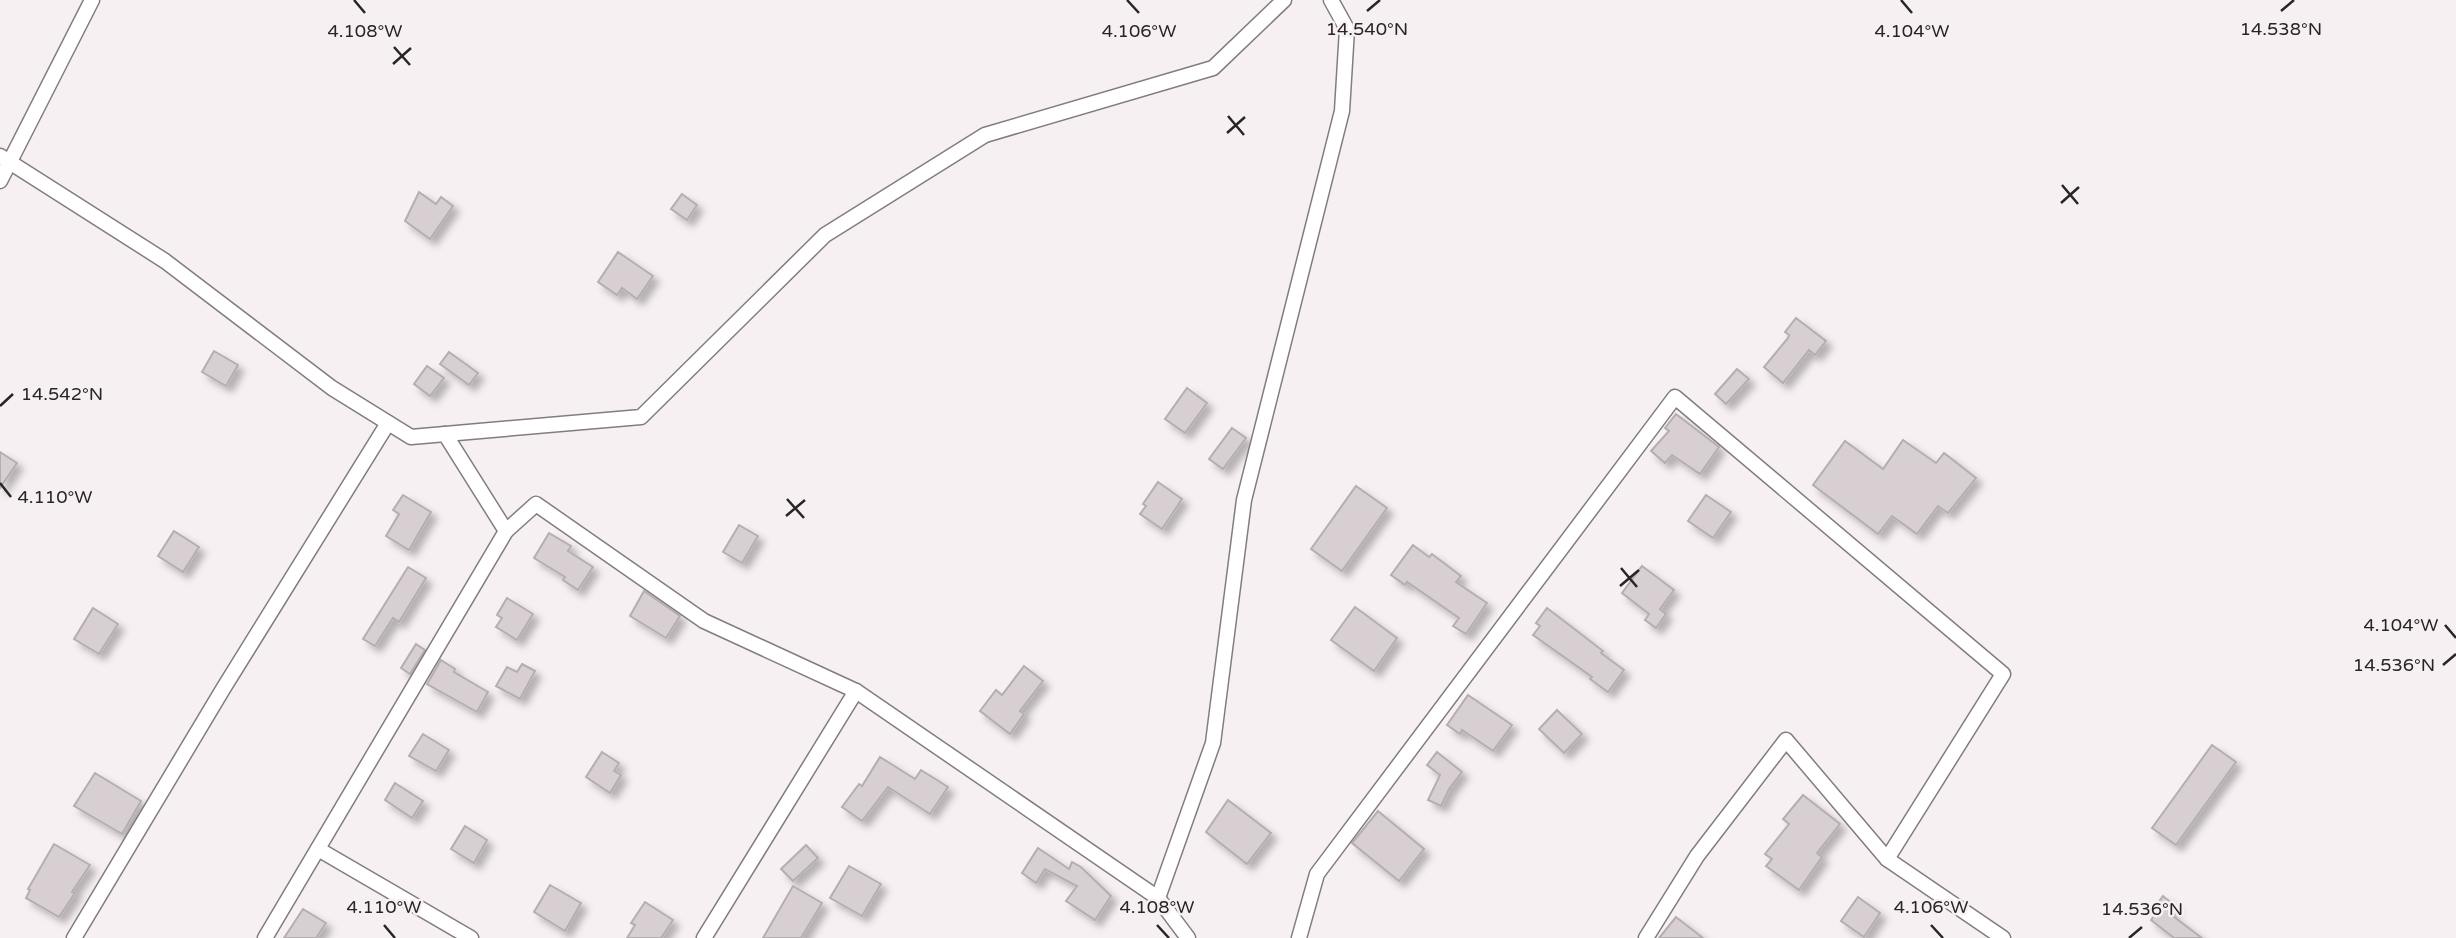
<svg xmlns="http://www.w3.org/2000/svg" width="2456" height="938" font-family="'Varela Round',sans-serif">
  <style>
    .building { fill: #d7cfd2; stroke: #b5aeb0; stroke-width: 2; filter: url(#shadow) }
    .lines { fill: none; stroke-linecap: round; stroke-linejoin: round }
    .minor-casing { stroke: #837c7e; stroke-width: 17 }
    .minor { stroke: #fff; stroke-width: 14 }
    .ticks { fill: none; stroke: #282526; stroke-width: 2.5 }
    .ticks-label { font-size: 18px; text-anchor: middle; fill: #282526; stroke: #f7f0f2; stroke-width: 5; stroke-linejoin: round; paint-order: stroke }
  </style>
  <defs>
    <filter id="shadow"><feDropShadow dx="6" dy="6" stdDeviation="3.5" flood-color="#0004"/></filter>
  </defs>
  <rect width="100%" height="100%" fill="#f7f0f2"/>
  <g class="building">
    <path d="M 419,192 L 436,204 L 441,197 L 453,206 L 430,239 L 405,221 Z"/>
    <path d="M 682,194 L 697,205 L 687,220 L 671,209 Z"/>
    <path d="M 618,252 L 653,276 L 637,299 L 622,288 L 617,295 L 598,282 Z"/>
    <path d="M 1796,318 L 1826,341 L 1815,355 L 1809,350 L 1783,383 L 1764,367 L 1788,338 L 1789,335 L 1785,332 Z"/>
    <path d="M 214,351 L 238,365 L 226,386 L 202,372 Z"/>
    <path d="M 449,352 L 478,373 L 469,385 L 440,364 Z"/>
    <path d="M 427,366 L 444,378 L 430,396 L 414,384 Z"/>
    <path d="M 1737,369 L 1749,379 L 1726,404 L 1715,394 Z"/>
    <path d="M 1187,388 L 1207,403 L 1185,433 L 1165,419 Z"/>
    <path d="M 1676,414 L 1719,447 L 1700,474 L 1672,455 L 1665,463 L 1651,451 L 1669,431 L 1665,428 Z"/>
    <path d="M 1232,428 L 1246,438 L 1223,469 L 1209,459 Z"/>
    <path d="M 1903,440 L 1936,463 L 1944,453 L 1976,478 L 1948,513 L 1938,506 L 1917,534 L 1892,516 L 1878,534 L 1813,485 L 1845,441 L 1883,469 Z"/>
    <path d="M 0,452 L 17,463 L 0,488 Z"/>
    <path d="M 1158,482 L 1182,499 L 1162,529 L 1140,514 L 1146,506 L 1143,504 Z"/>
    <path d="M 1356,486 L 1387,508 L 1342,571 L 1311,549 Z"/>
    <path d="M 403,495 L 431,512 L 409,550 L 386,536 L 399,514 L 393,510 Z"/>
    <path d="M 1706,495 L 1731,512 L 1713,538 L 1688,521 Z"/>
    <path d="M 739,525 L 758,536 L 742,563 L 723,552 Z"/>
    <path d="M 174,531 L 199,547 L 183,572 L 158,556 Z"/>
    <path d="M 549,533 L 571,546 L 568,551 L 593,567 L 578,590 L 563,580 L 565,577 L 534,558 Z"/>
    <path d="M 1413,545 L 1429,557 L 1432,554 L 1461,576 L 1456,582 L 1487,603 L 1466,634 L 1453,626 L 1459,618 L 1407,582 L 1405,585 L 1391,575 Z"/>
    <path d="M 1642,566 L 1674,590 L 1660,609 L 1666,614 L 1656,628 L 1645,620 L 1649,614 L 1622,593 Z"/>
    <path d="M 408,567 L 426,578 L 399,622 L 393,618 L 375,646 L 363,639 Z"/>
    <path d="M 644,591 L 680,616 L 666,638 L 630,616 Z"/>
    <path d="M 507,598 L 533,614 L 517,640 L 496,627 L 502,618 L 497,615 Z"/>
    <path d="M 1355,607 L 1397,638 L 1374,671 L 1331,640 Z"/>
    <path d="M 93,608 L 118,624 L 99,654 L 74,639 Z"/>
    <path d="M 1547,608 L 1581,634 L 1603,651 L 1601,653 L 1624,670 L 1608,692 L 1590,679 L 1592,677 L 1533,635 L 1540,626 L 1536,623 Z"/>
    <path d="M 416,644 L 425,650 L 410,674 L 401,668 Z"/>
    <path d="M 441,660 L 455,669 L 454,672 L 488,692 L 477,712 L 427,684 Z"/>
    <path d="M 522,664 L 535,671 L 520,699 L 496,686 L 507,667 L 517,672 Z"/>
    <path d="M 1024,666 L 1043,681 L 1020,711 L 1024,714 L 1010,734 L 980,711 L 996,690 L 1002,695 Z"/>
    <path d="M 1468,695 L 1512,725 L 1493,751 L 1462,730 L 1460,734 L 1447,725 Z"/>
    <path d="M 1557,710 L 1582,734 L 1564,753 L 1539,729 Z"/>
    <path d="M 423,734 L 449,750 L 436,771 L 409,756 Z"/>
    <path d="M 2212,745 L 2236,762 L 2176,845 L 2152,828 Z"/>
    <path d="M 602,752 L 619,763 L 614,771 L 621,775 L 610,793 L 586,777 Z"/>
    <path d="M 1437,752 L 1462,772 L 1449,789 L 1441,806 L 1428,800 L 1440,775 L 1427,765 Z"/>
    <path d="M 880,757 L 915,779 L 921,770 L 948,787 L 930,814 L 888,787 L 862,821 L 842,807 L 859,784 L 862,786 Z"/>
    <path d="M 95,773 L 141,801 L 122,834 L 74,806 Z"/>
    <path d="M 395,783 L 423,801 L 412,818 L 385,800 Z"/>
    <path d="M 1803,795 L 1840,824 L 1817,853 L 1822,857 L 1799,890 L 1766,866 L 1772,859 L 1765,854 L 1789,824 L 1783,819 Z"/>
    <path d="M 1228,800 L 1271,833 L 1247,864 L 1206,832 Z"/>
    <path d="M 1378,811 L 1424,849 L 1399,881 L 1352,843 Z"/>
    <path d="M 465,826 L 487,840 L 474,863 L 451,849 Z"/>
    <path d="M 54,844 L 90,865 L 72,892 L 75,893 L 59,917 L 26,898 L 30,890 L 28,889 Z"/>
    <path d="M 806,845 L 818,858 L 793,881 L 781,869 Z"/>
    <path d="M 1038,848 L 1069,869 L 1072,862 L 1081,867 L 1111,896 L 1095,920 L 1066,901 L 1077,886 L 1045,869 L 1036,883 L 1022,873 Z"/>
    <path d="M 849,866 L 881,884 L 862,916 L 830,898 Z"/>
    <path d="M 550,885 L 581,903 L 565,931 L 534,912 Z"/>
    <path d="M 793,886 L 822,903 L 801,938 L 763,938 Z"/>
    <path d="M 2163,896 L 2175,906 L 2169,913 L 2202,938 L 2174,938 L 2151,920 L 2154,916 L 2150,913 Z"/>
    <path d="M 1858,897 L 1880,913 L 1864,937 L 1841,921 Z"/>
    <path d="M 645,902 L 673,920 L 661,938 L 627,938 L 635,925 L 631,923 Z"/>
    <path d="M 303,909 L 326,923 L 316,938 L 284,938 Z"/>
    <path d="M 1676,917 L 1703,938 L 1659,938 Z"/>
  </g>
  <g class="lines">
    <g class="minor-casing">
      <g id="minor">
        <path d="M 0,156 L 165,261 L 332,388 L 411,437 L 641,417 L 825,235 L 985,135 L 1213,68 L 1284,0"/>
        <path d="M 0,181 L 92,0"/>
        <path d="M 506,531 L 536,504 L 704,621 L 856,691"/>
        <path d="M 318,849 L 471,938"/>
        <path d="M 1158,898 L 1213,743 L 1244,500 L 1342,111 L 1347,29 L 1331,0"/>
        <path d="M 74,938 L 223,689 L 388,423"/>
        <path d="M 265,938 L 506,531 L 445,434"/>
        <path d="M 704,938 L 856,691 L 1158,898 L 1188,938"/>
        <path d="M 1299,938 L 1317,874 L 1675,397 L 2003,674 L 1887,859 L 2003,938"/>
        <path d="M 1646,938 L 1697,856 L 1786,740 L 1887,859"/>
      </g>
    </g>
    <use href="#minor" class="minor"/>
  </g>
  <path class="ticks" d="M 354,0 L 365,13M 1127,0 L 1139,13M 1901,0 L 1912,13M 1367,11 L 1380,0M 2281,11 L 2294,0M 394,47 L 410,65M 393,64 L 411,48M 1228,116 L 1244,135M 1227,133 L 1245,117M 2062,185 L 2078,204M 2061,203 L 2079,187M 0,406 L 13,394M 0,483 L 11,497M 787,499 L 804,518M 786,516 L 805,500M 1621,568 L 1637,587M 1620,586 L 1639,570M 2445,625 L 2456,638M 2443,665 L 2456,654M 384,925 L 395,938M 1157,925 L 1169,938M 1931,925 L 1943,938M 2129,938 L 2142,927"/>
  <g class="ticks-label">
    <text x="1367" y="35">14.540°N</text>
    <text x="2281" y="35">14.538°N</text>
    <text x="1139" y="37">4.106°W</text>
    <text x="365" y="37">4.108°W</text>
    <text x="1912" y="37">4.104°W</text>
    <text x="62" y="400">14.542°N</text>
    <text x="55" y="503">4.110°W</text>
    <text x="2401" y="631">4.104°W</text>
    <text x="2394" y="671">14.536°N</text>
    <text x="384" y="913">4.110°W</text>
    <text x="1157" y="913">4.108°W</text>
    <text x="1931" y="913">4.106°W</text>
    <text x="2142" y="915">14.536°N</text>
  </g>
</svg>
